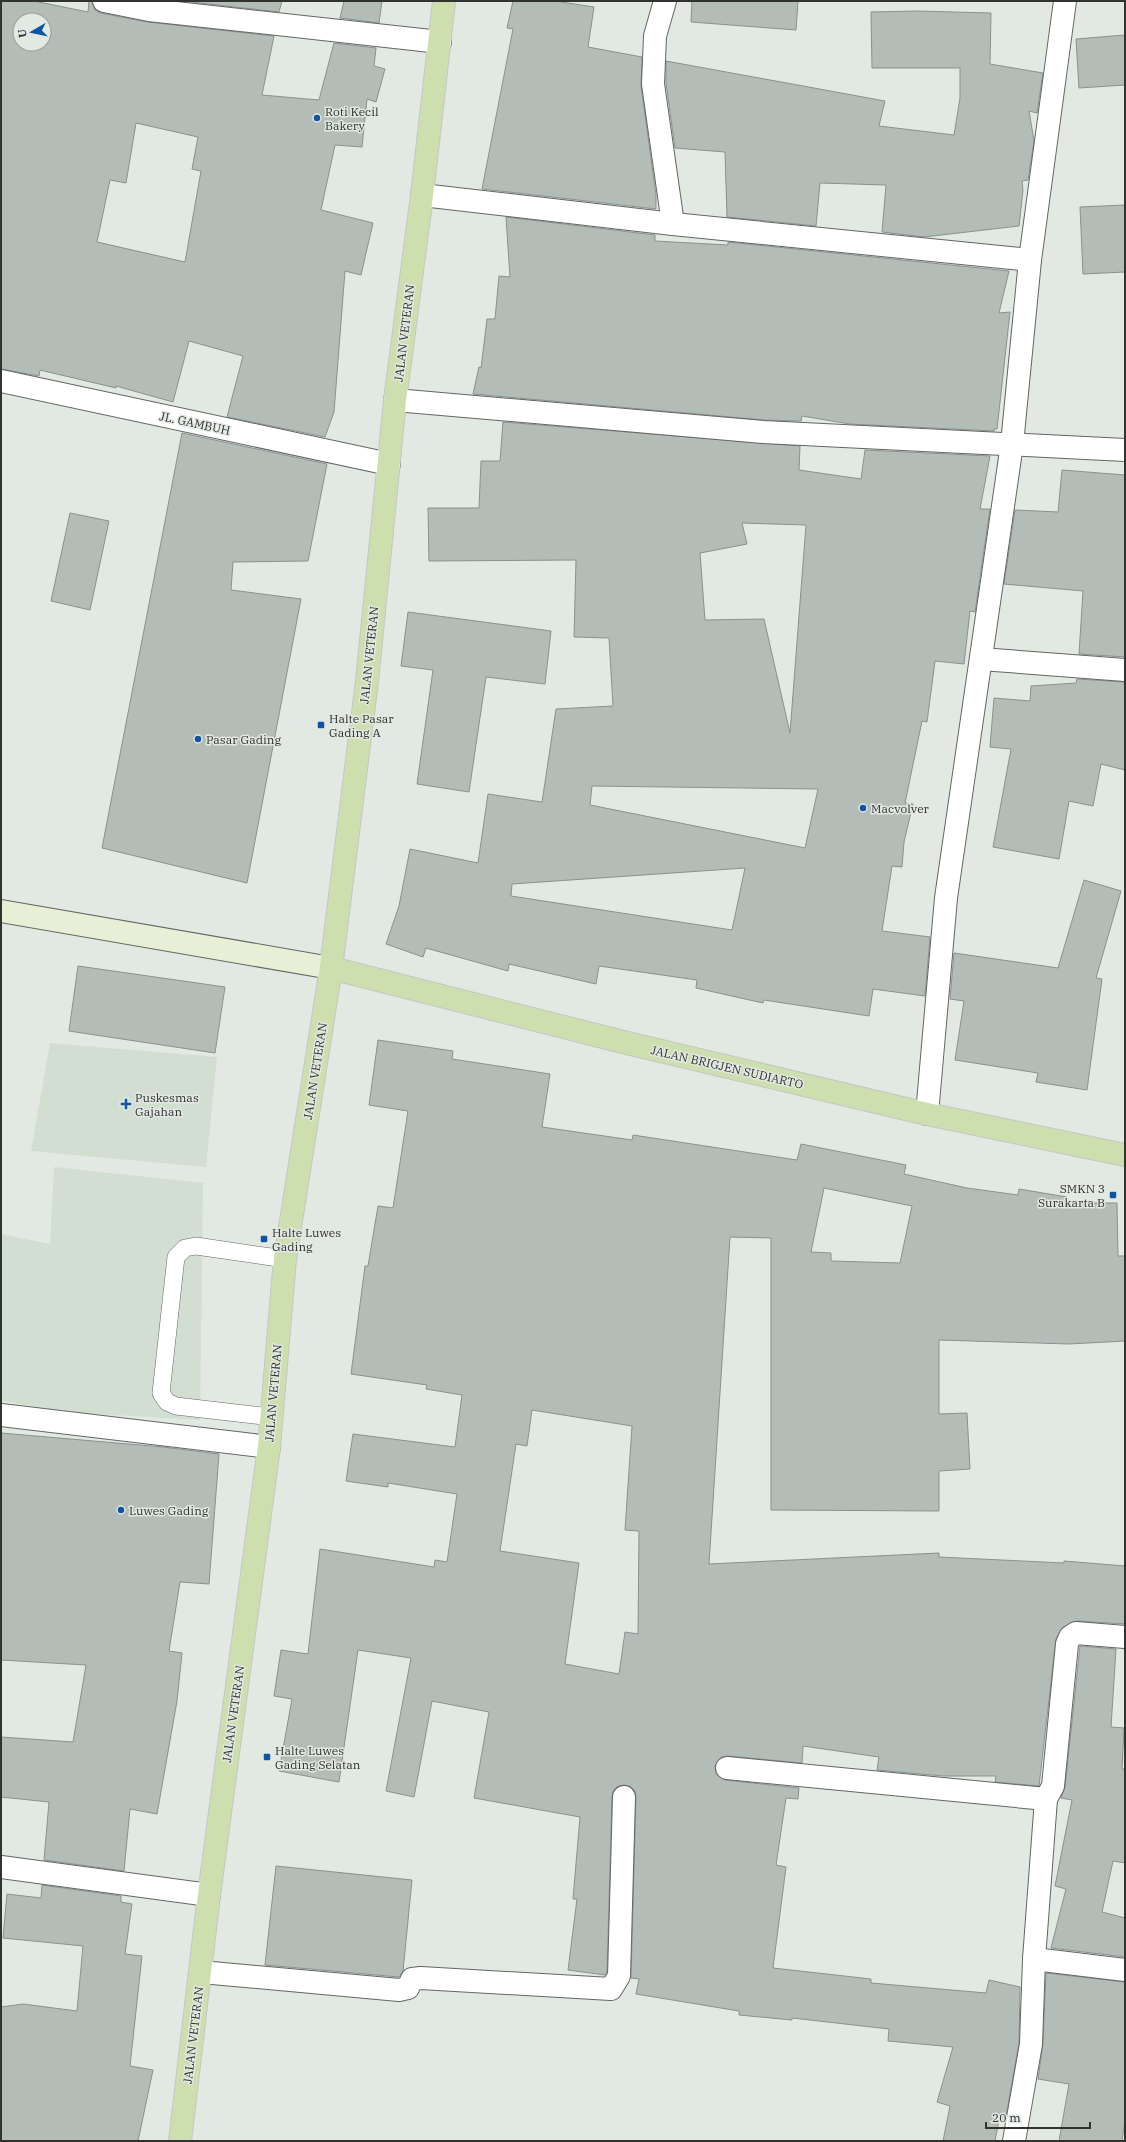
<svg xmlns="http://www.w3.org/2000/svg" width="1126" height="2142" font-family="'IBM Plex Serif',serif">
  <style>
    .built { fill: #d3ded3 }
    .building { fill: #b4bcb8; stroke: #8a918e; fill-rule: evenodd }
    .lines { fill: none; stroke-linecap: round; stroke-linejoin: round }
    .lane-casing { stroke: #626762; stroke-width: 18 }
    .street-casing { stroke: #626762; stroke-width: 24 }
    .secondary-casing { stroke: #626762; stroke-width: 24 }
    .primary-casing { stroke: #c5c6c5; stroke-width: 24 }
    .lane { stroke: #fff; stroke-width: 17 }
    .street { stroke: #fff; stroke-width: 22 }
    .secondary { stroke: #e7efd7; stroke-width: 22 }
    .primary { stroke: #cedfaf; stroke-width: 22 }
    .poi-dot { fill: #0e55a5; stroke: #e2e8e2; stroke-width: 1.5 }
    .labels { text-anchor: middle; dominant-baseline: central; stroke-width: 3; stroke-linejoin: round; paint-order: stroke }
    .poi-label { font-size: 12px; fill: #313331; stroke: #e2e8e2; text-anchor: start }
    .street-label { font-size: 12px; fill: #313331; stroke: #e2e8e2 }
  </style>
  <rect width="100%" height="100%" fill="#e2e8e2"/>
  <g class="built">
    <path d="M 50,1043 L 217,1057 L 206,1167 L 31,1151 Z"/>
    <path d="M 54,1167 L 203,1183 L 200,1420 L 60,1412 L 1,1400 L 1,1234 L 50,1244 Z"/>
  </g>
  <g class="building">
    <path d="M 1,1 L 34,1 L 88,12 L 89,1 L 92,1 L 95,10 L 101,13 L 147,22 L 274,36 L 262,95 L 319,100 L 334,43 L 376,48 L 374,66 L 385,69 L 376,102 L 367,99 L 362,147 L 335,145 L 321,210 L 373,223 L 361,275 L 345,271 L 334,412 L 325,437 L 227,417 L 243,356 L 189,341 L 173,402 L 116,386 L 116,388 L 40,370 L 39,376 L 1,369 ZM 20,20 L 44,20 L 44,44 L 20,44 ZM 136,123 L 198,137 L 192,169 L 201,171 L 185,262 L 97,242 L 110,180 L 126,183 Z"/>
    <path d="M 182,1 L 282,1 L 279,12 Z"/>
    <path d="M 344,1 L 382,1 L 379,23 L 340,18 Z"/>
    <path d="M 513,1 L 555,1 L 594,7 L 588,47 L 642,57 L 641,86 L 656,195 L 656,209 L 482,189 L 513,29 L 507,28 Z"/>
    <path d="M 692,1 L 798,1 L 796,30 L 691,22 Z"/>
    <path d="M 917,11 L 991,13 L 990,64 L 1043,73 L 1037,113 L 1029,111 L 1034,141 L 1028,180 L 1022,181 L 1023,190 L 1019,226 L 924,237 L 882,232 L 886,185 L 820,183 L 816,226 L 727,217 L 725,152 L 675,148 L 666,83 L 666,61 L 885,101 L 879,126 L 954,135 L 960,98 L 960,68 L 872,68 L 871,12 Z"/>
    <path d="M 1125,35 L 1125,85 L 1079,88 L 1076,39 Z"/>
    <path d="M 1125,205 L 1125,272 L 1083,274 L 1080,207 Z"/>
    <path d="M 506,217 L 655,235 L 655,241 L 728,245 L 728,242 L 1009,271 L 999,313 L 1010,312 L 997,429 L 994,429 L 994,431 L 850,424 L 802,416 L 801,421 L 764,420 L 473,394 L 479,367 L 481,368 L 487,319 L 495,319 L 499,276 L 510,277 Z"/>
    <path d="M 503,422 L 800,446 L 799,470 L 861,479 L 865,450 L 990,456 L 980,509 L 990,509 L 975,612 L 970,611 L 964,664 L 935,661 L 927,722 L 922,721 L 905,803 L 913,804 L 904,842 L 902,867 L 892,866 L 882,931 L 930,937 L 925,996 L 873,989 L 869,1016 L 764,1000 L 763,1003 L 696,988 L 697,980 L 599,966 L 596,984 L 509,964 L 508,971 L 426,948 L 423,957 L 386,944 L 399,906 L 410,849 L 478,863 L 488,794 L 542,802 L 556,709 L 613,706 L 609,638 L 574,637 L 576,560 L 429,561 L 428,508 L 479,508 L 481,461 L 500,461 ZM 742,523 L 806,525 L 790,733 L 764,619 L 705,620 L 700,553 L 747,544 ZM 592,786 L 818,789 L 805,848 L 590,805 ZM 745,868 L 732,930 L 511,896 L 512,884 Z"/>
    <path d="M 182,433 L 327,464 L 308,561 L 233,562 L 231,590 L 301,599 L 247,883 L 102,848 Z"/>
    <path d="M 1062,470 L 1125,475 L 1125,657 L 1079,654 L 1083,591 L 1004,584 L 1015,510 L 1058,512 Z"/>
    <path d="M 70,513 L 109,521 L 90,610 L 51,601 Z"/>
    <path d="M 408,612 L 551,631 L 545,684 L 486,677 L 469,792 L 417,784 L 433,670 L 401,666 Z"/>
    <path d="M 1077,679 L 1125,682 L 1125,770 L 1101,764 L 1093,806 L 1069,801 L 1059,859 L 993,847 L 1011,749 L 990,747 L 994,698 L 1030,701 L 1031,686 L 1076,683 Z"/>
    <path d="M 1084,880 L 1121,891 L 1096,978 L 1102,979 L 1087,1090 L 1036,1082 L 1038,1073 L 955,1060 L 964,1001 L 950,999 L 954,953 L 1058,968 Z"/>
    <path d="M 78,966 L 225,987 L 215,1053 L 69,1031 Z"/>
    <path d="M 378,1040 L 453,1051 L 452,1059 L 550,1074 L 542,1127 L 632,1140 L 633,1135 L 797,1160 L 801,1144 L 906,1165 L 904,1174 L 967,1188 L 1018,1195 L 1019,1189 L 1067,1197 L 1066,1203 L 1117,1203 L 1118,1256 L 1125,1256 L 1125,1341 L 1069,1344 L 939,1340 L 939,1414 L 967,1413 L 970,1469 L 939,1471 L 939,1511 L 771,1510 L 771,1238 L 730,1237 L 709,1564 L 939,1553 L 939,1557 L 1064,1563 L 1064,1561 L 1125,1566 L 1125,1624 L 1077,1621 L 1063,1627 L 1056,1639 L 1039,1786 L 995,1782 L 996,1776 L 943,1776 L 877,1770 L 879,1757 L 803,1746 L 802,1763 L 728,1756 L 721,1757 L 715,1766 L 716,1774 L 725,1780 L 799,1788 L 798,1799 L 786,1798 L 776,1865 L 786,1867 L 773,1968 L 871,1979 L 871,1983 L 986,1993 L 989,1980 L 1020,1987 L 1019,2043 L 1005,2122 L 999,2120 L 995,2141 L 943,2141 L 950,2106 L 937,2102 L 953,2047 L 888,2041 L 889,2029 L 792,2018 L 792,2020 L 739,2015 L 739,2011 L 636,1994 L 639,1979 L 631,1978 L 636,1797 L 635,1791 L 630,1786 L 624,1785 L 618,1786 L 613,1791 L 612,1797 L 607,1972 L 605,1975 L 568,1970 L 577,1899 L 573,1899 L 580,1817 L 474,1798 L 489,1712 L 432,1701 L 414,1797 L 386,1791 L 411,1658 L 358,1650 L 339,1782 L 279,1771 L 292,1699 L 274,1696 L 281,1650 L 308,1654 L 320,1549 L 434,1567 L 435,1560 L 447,1562 L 457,1494 L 388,1483 L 388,1487 L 346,1481 L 353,1434 L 455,1447 L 462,1395 L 426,1389 L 427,1385 L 351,1374 L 365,1266 L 368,1266 L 378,1206 L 393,1208 L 408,1111 L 369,1105 ZM 824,1188 L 912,1206 L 900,1263 L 831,1261 L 831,1253 L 811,1252 ZM 532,1410 L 632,1426 L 625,1530 L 639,1531 L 638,1634 L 625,1632 L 619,1674 L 565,1664 L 579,1563 L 500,1551 L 516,1444 L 527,1446 Z"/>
    <path d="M 1,1433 L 163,1447 L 219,1454 L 209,1584 L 180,1582 L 169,1651 L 182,1653 L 177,1701 L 157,1814 L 130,1809 L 124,1871 L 44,1860 L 49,1802 L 1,1797 L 1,1737 L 73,1742 L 86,1665 L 1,1660 Z"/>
    <path d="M 1080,1646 L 1116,1649 L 1111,1727 L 1124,1728 L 1122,1769 L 1125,1769 L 1125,1863 L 1113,1861 L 1102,1912 L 1125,1918 L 1125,1957 L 1051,1948 L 1066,1889 L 1055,1886 L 1072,1800 L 1061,1798 L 1065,1787 Z"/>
    <path d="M 276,1866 L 412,1880 L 403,1971 L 399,1977 L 265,1965 Z"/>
    <path d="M 42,1885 L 121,1896 L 121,1902 L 132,1904 L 125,1954 L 142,1956 L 130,2066 L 153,2070 L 138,2141 L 1,2141 L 1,2007 L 23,2004 L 77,2011 L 83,1946 L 3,1938 L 7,1894 L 41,1898 Z"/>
    <path d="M 1046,1973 L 1125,1982 L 1125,2121 L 1122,2141 L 1059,2141 L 1069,2084 L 1038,2079 L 1043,2044 Z"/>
  </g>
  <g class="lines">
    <g class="lane-casing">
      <path id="lane" d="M 271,1417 L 176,1406 L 167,1402 L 161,1393 L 176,1257 L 185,1248 L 196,1246 L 285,1259"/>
    </g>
    <g class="street-casing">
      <g id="street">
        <path d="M 104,1 L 149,10 L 440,42"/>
        <path d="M 665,1 L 655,36 L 653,84 L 673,224"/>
        <path d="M 422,195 L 673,224 L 1030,260"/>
        <path d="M 1,381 L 389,464"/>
        <path d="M 395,400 L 763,432 L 1125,450"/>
        <path d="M 981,659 L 1125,670"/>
        <path d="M 927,1114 L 946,898 L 1012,444 L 1030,260 L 1065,1"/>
        <path d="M 1,1415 L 269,1447"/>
        <path d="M 727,1768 L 1046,1799"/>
        <path d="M 1,1867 L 209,1895"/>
        <path d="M 1034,1959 L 1125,1970"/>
        <path d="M 201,1972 L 399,1990 L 408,1988 L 412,1979 L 421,1978 L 611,1989 L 619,1976 L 624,1797"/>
        <path d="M 1014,2141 L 1031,2044 L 1034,1959 L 1046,1799 L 1053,1786 L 1067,1644 L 1070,1637 L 1076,1633 L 1125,1637"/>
      </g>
    </g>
    <g class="secondary-casing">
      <path id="secondary" d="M 1,911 L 331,968"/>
    </g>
    <g class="primary-casing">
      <g id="primary">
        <path d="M 331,968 L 627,1043 L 927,1114 L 1125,1155"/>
        <path d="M 180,2141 L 209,1895 L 269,1447 L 285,1259 L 331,968 L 367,681 L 395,400 L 422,195 L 444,1"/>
      </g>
    </g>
    <use href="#lane" class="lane"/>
    <use href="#street" class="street"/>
    <use href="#secondary" class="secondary"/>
    <use href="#primary" class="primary"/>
  </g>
  <g class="poi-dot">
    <circle cx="317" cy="118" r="4"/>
    <rect x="317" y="721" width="8" height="8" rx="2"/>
    <circle cx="198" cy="739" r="4"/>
    <circle cx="863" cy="808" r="4"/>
    <path d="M124 1098h4v4h4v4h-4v4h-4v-4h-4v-4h4z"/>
    <rect x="1109" y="1191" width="8" height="8" rx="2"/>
    <rect x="260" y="1235" width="8" height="8" rx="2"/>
    <circle cx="121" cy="1510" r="4"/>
    <rect x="263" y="1753" width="8" height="8" rx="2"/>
  </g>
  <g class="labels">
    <g class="poi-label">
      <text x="325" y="111">Roti Kecil<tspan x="325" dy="14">Bakery</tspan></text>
      <text x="329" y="718">Halte Pasar<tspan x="329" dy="14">Gading A</tspan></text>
      <text x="206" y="739">Pasar Gading</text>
      <text x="871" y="808">Macvolver</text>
      <text x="135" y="1097">Puskesmas<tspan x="135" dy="14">Gajahan</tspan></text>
      <text x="1105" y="1188" text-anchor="end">SMKN 3<tspan x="1105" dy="14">Surakarta B</tspan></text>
      <text x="272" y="1232">Halte Luwes<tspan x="272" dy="14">Gading</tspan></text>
      <text x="129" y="1510">Luwes Gading</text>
      <text x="275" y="1750">Halte Luwes<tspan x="275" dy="14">Gading Selatan</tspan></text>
    </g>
    <g class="street-label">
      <text transform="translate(404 333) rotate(-83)">JALAN VETERAN</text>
      <text transform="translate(195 423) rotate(12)">JL. GAMBUH</text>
      <text transform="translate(369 655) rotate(-84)">JALAN VETERAN</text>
      <text transform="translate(727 1067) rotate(13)">JALAN BRIGJEN SUDIARTO</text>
      <text transform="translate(315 1071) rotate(-81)">JALAN VETERAN</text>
      <text transform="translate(273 1393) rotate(-85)">JALAN VETERAN</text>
      <text transform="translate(233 1714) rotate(-82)">JALAN VETERAN</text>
      <text transform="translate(193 2035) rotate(-83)">JALAN VETERAN</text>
    </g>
  </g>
  <rect width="1126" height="2142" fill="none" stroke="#313331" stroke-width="4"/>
  <g transform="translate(32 32) rotate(261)"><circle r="19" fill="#e2e8e2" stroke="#9ba09b"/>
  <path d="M0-3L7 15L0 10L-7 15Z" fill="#0e55a5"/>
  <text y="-6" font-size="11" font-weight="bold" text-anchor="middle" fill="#313331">U</text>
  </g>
  <path d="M986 2122v6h104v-6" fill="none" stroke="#313331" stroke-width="2"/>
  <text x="992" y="2122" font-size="12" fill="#313331" stroke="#e2e8e2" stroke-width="3" paint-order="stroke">20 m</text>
</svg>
